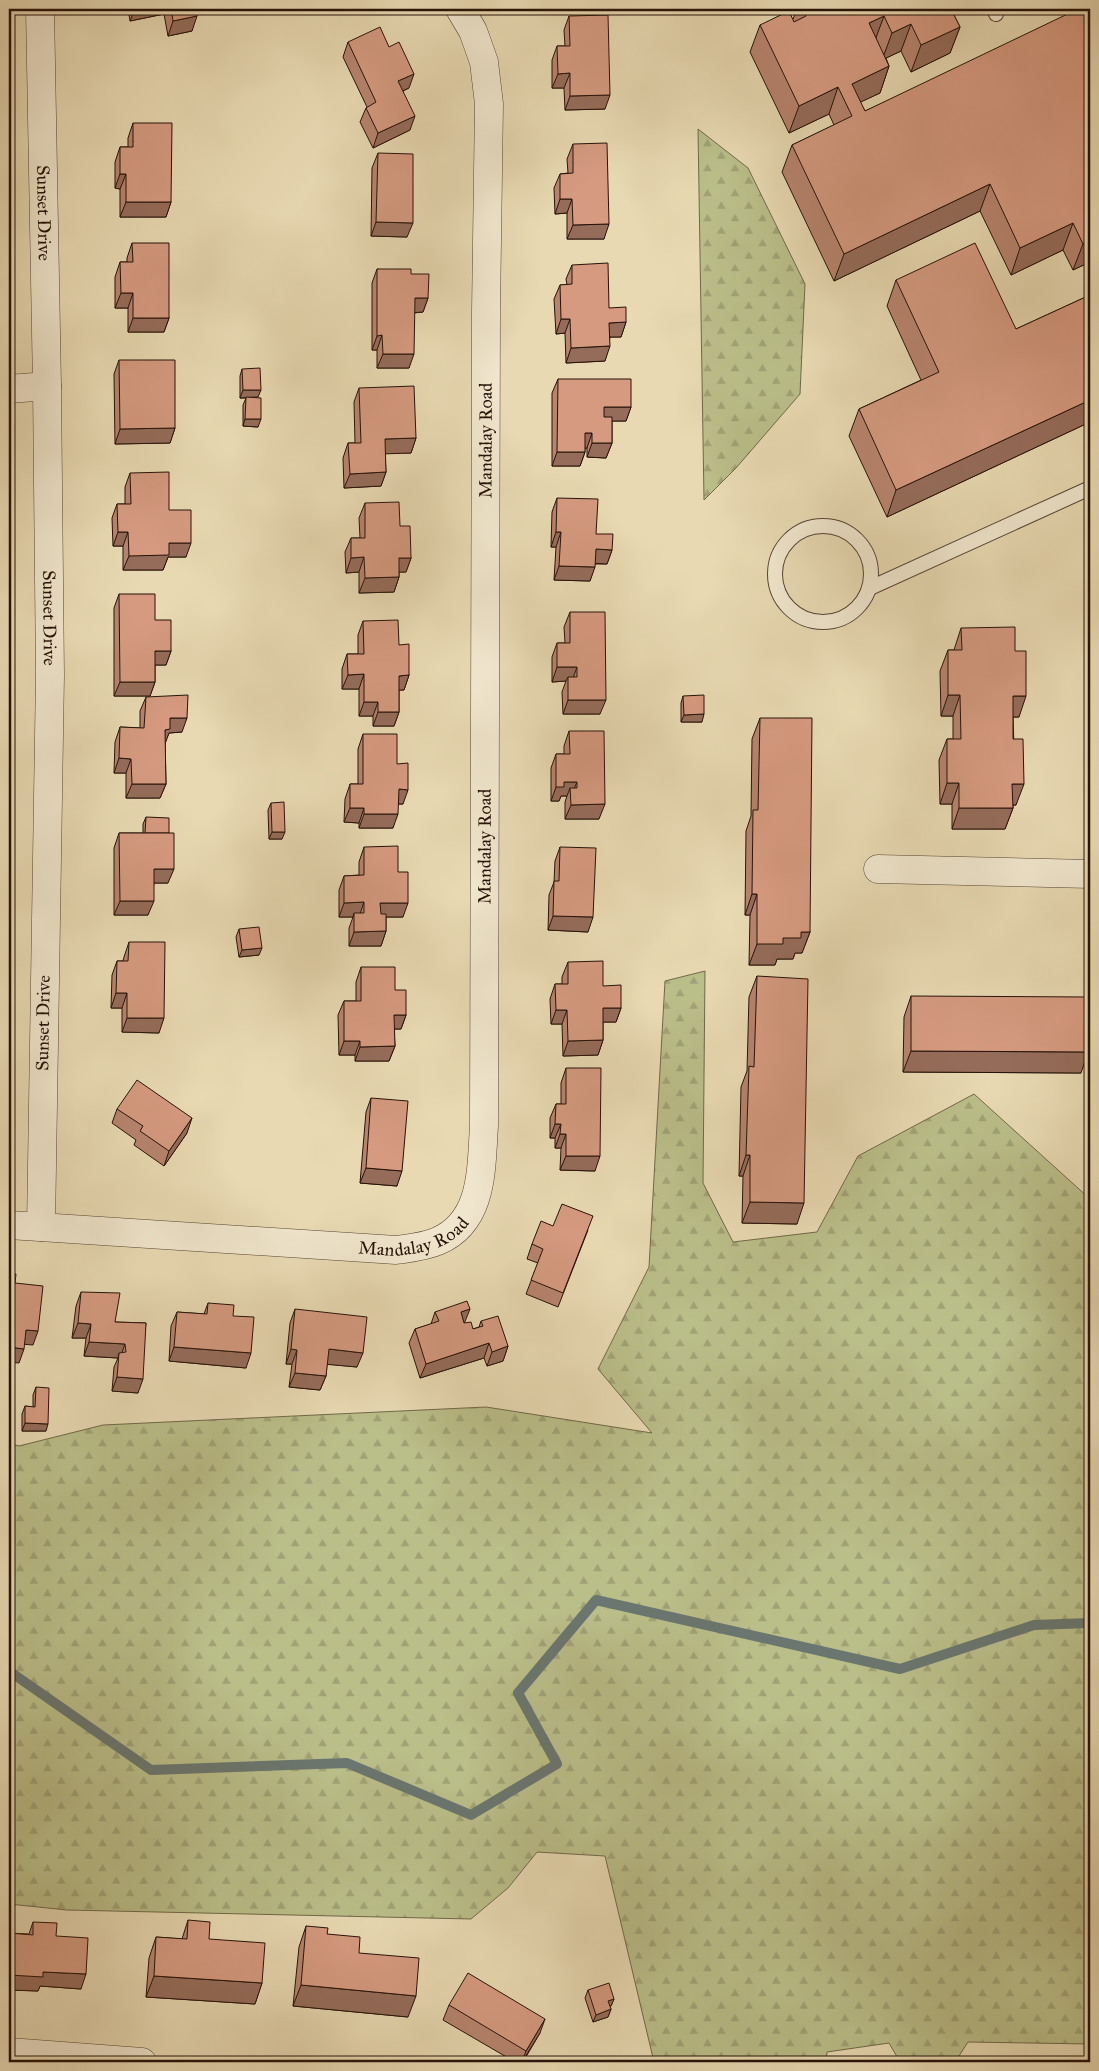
<svg xmlns="http://www.w3.org/2000/svg" width="1099" height="2071" font-family="'IM FELL Great Primer',serif">
  <style>
    .forest { fill: url(#forest-firs); stroke: #706849 }
    .lines { fill: none; stroke-linecap: round; stroke-linejoin: round }
    .stream { stroke: #6a766f; stroke-width: 10 }
    .lane-casing { stroke: #564433; stroke-width: 16 }
    .street-casing { stroke: #564433; stroke-width: 29 }
    .lane { stroke: #f0e6cd; stroke-width: 14 }
    .street { stroke: #f0e6cd; stroke-width: 28 }
    .wall { fill: #b7846e; stroke: #261209 }
    .shaded-wall { fill: #956c5a; stroke: #261209 }
    .building { fill: #d59a80; stroke: #261209 }
    .labels { text-anchor: middle; dominant-baseline: central; stroke-width: 5; stroke-linejoin: round; paint-order: stroke }
    .street-label { font-size: 18px; fill: #261209; stroke: #f0e6cd }
  </style>
  <defs>
    <pattern id="forest-firs" width="22" height="20" patternUnits="userSpaceOnUse" patternTransform="scale(1.25)"><rect width="22" height="20" fill="#babe89"/><path d="M5 1l3.5 6h-7zM16 11l3.5 6h-7z" fill="#a0a275"/></pattern>
  </defs>
  <rect width="100%" height="100%" fill="#e8d9b2"/>
  <filter id="stains"><feTurbulence type="fractalNoise" baseFrequency=".004" numOctaves="4"/><feColorMatrix values="0 0 0 0 .2 0 0 0 0 .09 0 0 0 0 .02 0 0 0 .5 -.17"/></filter>
  <radialGradient id="worn" r=".72"><stop offset=".6" stop-color="#630" stop-opacity="0"/><stop offset="1" stop-color="#630" stop-opacity=".3"/></radialGradient>
  <g class="forest">
    <path d="M 698,129 L 748,168 L 805,284 L 800,394 L 736,468 L 704,500 Z"/>
    <path d="M 705,971 L 703,1183 L 733,1242 L 817,1232 L 858,1156 L 974,1094 L 1090,1199 L 1090,2044 L 968,2042 L 955,2062 L 900,2062 L 889,2043 L 827,2052 L 826,2062 L 654,2062 L 605,1856 L 537,1852 L 508,1888 L 471,1919 L 67,1910 L 9,1904 L 9,1443 L 19,1446 L 103,1425 L 486,1407 L 652,1433 L 598,1369 L 649,1267 L 665,981 Z"/>
  </g>
  <g class="lines">
    <path class="stream" d="M 9,1671 L 151,1770 L 347,1763 L 471,1815 L 557,1764 L 518,1693 L 596,1600 L 900,1669 L 1034,1625 L 1090,1623"/>
    <g class="lane-casing">
      <g id="lane">
        <path d="M 994,9 L 996,14"/>
        <circle cx="823" cy="574" r="48"/>
        <path d="M 870,588 L 1090,488"/>
      </g>
    </g>
    <g class="street-casing">
      <g id="street">
        <path id="s1" d="M 40,9 L 47,386 L 50,675 L 41,1227"/>
        <path d="M 9,389 L 47,386"/>
        <path d="M 878,869 L 1090,874"/>
        <path id="s2" d="M 9,1225 L 396,1250 C 410,1248 424,1247 438,1241 C 484,1221 481,1168 484,1126 L 486,311 L 489,104 L 484,62 L 473,31 L 460,9"/>
        <path d="M 9,2052 L 142,2062"/>
      </g>
    </g>
    <use href="#lane" class="lane"/>
    <use href="#street" class="street"/>
  </g>
  <g class="wall">
    <path d="M 128,9 L 196,9 L 192,31 L 168,36 L 164,14 L 130,21 Z"/>
    <path d="M 797,9 L 951,9 L 960,27 L 950,53 L 911,72 L 901,51 L 886,58 L 889,66 L 880,93 L 860,102 L 865,111 L 1090,9 L 1090,262 L 1073,270 L 1063,250 L 1011,275 L 980,211 L 834,281 L 782,172 L 792,145 L 834,125 L 829,114 L 789,133 L 750,52 L 760,25 L 793,19 Z"/>
    <path d="M 569,16 L 605,109 L 565,110 L 564,88 L 552,88 L 552,60 L 557,46 L 565,46 L 564,30 Z"/>
    <path d="M 348,42 L 409,88 L 403,91 L 410,130 L 373,148 L 360,122 L 366,108 L 367,107 L 343,57 Z"/>
    <path d="M 133,123 L 171,202 L 166,217 L 120,217 L 120,189 L 115,188 L 115,162 L 120,147 L 128,147 L 128,138 Z"/>
    <path d="M 573,144 L 604,239 L 567,239 L 567,213 L 555,214 L 554,188 L 560,174 L 568,173 L 567,159 Z"/>
    <path d="M 378,153 L 407,237 L 371,236 L 372,168 Z"/>
    <path d="M 132,243 L 169,318 L 164,332 L 128,332 L 128,308 L 115,308 L 115,277 L 120,262 L 127,262 L 127,258 Z"/>
    <path d="M 572,265 L 609,308 L 626,322 L 621,337 L 610,337 L 605,361 L 566,363 L 565,333 L 556,334 L 554,299 L 560,285 L 567,285 L 566,279 Z"/>
    <path d="M 377,269 L 411,274 L 428,298 L 423,312 L 414,313 L 409,368 L 377,368 L 377,350 L 372,350 L 372,283 Z"/>
    <path d="M 896,280 L 1016,329 L 1090,295 L 1090,422 L 887,517 L 849,436 L 859,409 L 921,380 L 887,306 Z"/>
    <path d="M 119,360 L 175,428 L 170,443 L 115,444 L 114,374 Z"/>
    <path d="M 242,369 L 258,397 L 251,397 L 258,427 L 243,426 L 243,405 L 246,398 L 240,398 L 240,376 Z"/>
    <path d="M 558,379 L 631,407 L 626,421 L 612,421 L 612,443 L 606,458 L 587,457 L 587,448 L 585,448 L 585,452 L 580,466 L 552,466 L 552,393 Z"/>
    <path d="M 359,388 L 416,438 L 411,453 L 385,453 L 386,472 L 381,486 L 344,488 L 343,458 L 348,443 L 355,443 L 354,402 Z"/>
    <path d="M 130,473 L 169,510 L 186,557 L 168,557 L 163,570 L 123,570 L 123,546 L 113,546 L 112,518 L 117,504 L 125,504 L 125,487 Z"/>
    <path d="M 557,498 L 596,534 L 612,550 L 607,564 L 595,564 L 590,581 L 554,580 L 556,547 L 551,547 L 552,512 Z"/>
    <path d="M 365,503 L 400,526 L 411,558 L 406,572 L 399,572 L 399,577 L 394,592 L 359,593 L 359,572 L 346,573 L 345,552 L 351,538 L 360,538 L 359,518 Z"/>
    <path d="M 119,594 L 155,620 L 171,651 L 166,665 L 155,665 L 155,682 L 150,696 L 114,696 L 114,608 Z"/>
    <path d="M 570,612 L 600,714 L 563,714 L 562,692 L 566,681 L 552,682 L 552,657 L 557,643 L 565,643 L 564,627 Z"/>
    <path d="M 363,621 L 399,645 L 409,675 L 404,690 L 399,690 L 399,712 L 394,726 L 373,726 L 373,716 L 359,716 L 359,689 L 342,689 L 342,669 L 347,654 L 358,654 L 358,635 Z"/>
    <path d="M 961,628 L 1015,651 L 1019,717 L 1013,717 L 1016,805 L 1013,805 L 1013,808 L 1005,829 L 952,829 L 952,804 L 940,804 L 939,760 L 947,739 L 953,739 L 953,716 L 941,716 L 940,671 L 948,650 L 954,650 Z"/>
    <path d="M 683,696 L 702,722 L 681,722 L 681,703 Z"/>
    <path d="M 146,697 L 182,732 L 169,733 L 165,742 L 166,784 L 160,798 L 126,798 L 126,773 L 114,773 L 115,742 L 120,727 L 140,728 L 140,711 Z"/>
    <path d="M 760,718 L 810,932 L 802,953 L 795,953 L 793,959 L 777,959 L 775,965 L 749,965 L 750,915 L 745,915 L 746,831 L 751,816 L 752,739 Z"/>
    <path d="M 569,731 L 599,819 L 565,819 L 565,802 L 567,796 L 561,796 L 559,801 L 551,801 L 551,768 L 556,754 L 564,754 L 564,746 Z"/>
    <path d="M 363,734 L 397,764 L 403,804 L 398,804 L 393,828 L 359,828 L 359,823 L 344,822 L 345,799 L 350,784 L 358,784 L 358,749 Z"/>
    <path d="M 271,803 L 282,839 L 269,839 L 268,810 Z"/>
    <path d="M 146,817 L 168,883 L 154,883 L 148,915 L 114,915 L 114,848 L 119,833 L 143,833 L 143,824 Z"/>
    <path d="M 364,847 L 398,872 L 403,917 L 386,917 L 386,931 L 381,946 L 349,946 L 349,928 L 353,917 L 339,917 L 339,890 L 344,876 L 359,875 L 359,862 Z"/>
    <path d="M 560,847 L 588,932 L 548,930 L 549,895 L 554,882 L 555,861 Z"/>
    <path d="M 239,929 L 259,955 L 239,957 L 236,937 Z"/>
    <path d="M 129,942 L 159,1033 L 122,1032 L 122,1008 L 111,1008 L 112,975 L 117,961 L 123,961 L 124,957 Z"/>
    <path d="M 568,962 L 603,986 L 621,1008 L 616,1022 L 603,1022 L 603,1040 L 598,1055 L 563,1056 L 562,1024 L 551,1024 L 550,999 L 555,984 L 562,984 L 562,977 Z"/>
    <path d="M 361,967 L 395,990 L 406,1015 L 401,1029 L 394,1029 L 395,1046 L 389,1061 L 355,1061 L 355,1055 L 339,1055 L 338,1015 L 344,1001 L 356,1001 L 356,982 Z"/>
    <path d="M 757,976 L 797,1224 L 742,1223 L 743,1176 L 739,1176 L 741,1087 L 747,1071 L 749,997 Z"/>
    <path d="M 911,996 L 1081,1073 L 903,1072 L 904,1017 Z"/>
    <path d="M 566,1068 L 595,1171 L 560,1170 L 561,1148 L 555,1148 L 555,1138 L 550,1138 L 550,1118 L 556,1104 L 561,1104 L 561,1083 Z"/>
    <path d="M 371,1098 L 397,1186 L 360,1183 L 366,1112 Z"/>
    <path d="M 117,1109 L 187,1133 L 164,1166 L 134,1145 L 136,1140 L 112,1123 Z"/>
    <path d="M 553,1226 L 588,1230 L 558,1307 L 526,1294 L 538,1263 L 527,1259 L 532,1244 Z"/>
    <path d="M 81,1292 L 115,1322 L 146,1323 L 138,1393 L 112,1391 L 114,1367 L 118,1358 L 84,1356 L 86,1338 L 72,1338 L 76,1306 Z"/>
    <path d="M 208,1303 L 233,1316 L 246,1368 L 169,1361 L 171,1326 L 177,1312 L 204,1314 Z"/>
    <path d="M 295,1309 L 357,1367 L 327,1364 L 326,1376 L 320,1390 L 289,1387 L 292,1364 L 286,1364 L 290,1323 Z"/>
    <path d="M 435,1312 L 464,1323 L 473,1329 L 479,1327 L 481,1321 L 508,1346 L 503,1361 L 487,1366 L 484,1358 L 420,1378 L 409,1343 L 415,1329 L 431,1324 Z"/>
    <path d="M 36,1387 L 46,1431 L 22,1431 L 22,1414 L 25,1406 L 33,1407 L 33,1395 Z"/>
    <path d="M 188,1920 L 209,1939 L 262,1983 L 255,2004 L 146,1997 L 149,1958 L 156,1937 L 182,1939 Z"/>
    <path d="M 33,1922 L 56,1936 L 81,1989 L 40,1986 L 38,1991 L 9,1990 L 9,1933 L 29,1934 Z"/>
    <path d="M 306,1926 L 327,1934 L 408,2017 L 293,2006 L 299,1947 Z"/>
    <path d="M 588,1990 L 614,1999 L 611,2006 L 610,2007 L 611,2009 L 608,2017 L 593,2022 L 585,1998 Z"/>
    <path d="M 449,2005 L 540,2033 L 523,2062 L 515,2062 L 443,2020 Z"/>
  </g>
  <g class="shaded-wall">
    <path d="M 135,9 L 166,9 L 164,14 L 130,21 Z"/>
    <path d="M 197,16 L 192,31 L 168,36 L 173,21 Z"/>
    <path d="M 884,16 L 874,43 L 869,23 Z"/>
    <path d="M 911,24 L 901,51 L 882,60 L 892,33 Z"/>
    <path d="M 960,27 L 950,53 L 911,72 L 921,45 Z"/>
    <path d="M 889,66 L 880,93 L 848,108 L 852,84 Z"/>
    <path d="M 570,73 L 564,88 L 552,88 L 558,74 Z"/>
    <path d="M 414,74 L 409,88 L 393,95 L 398,81 Z"/>
    <path d="M 838,87 L 829,114 L 789,133 L 799,106 Z"/>
    <path d="M 610,95 L 605,109 L 565,110 L 570,96 Z"/>
    <path d="M 415,116 L 410,130 L 373,148 L 378,133 Z"/>
    <path d="M 120,174 L 126,174 L 120,189 L 115,188 Z"/>
    <path d="M 990,184 L 980,211 L 834,281 L 844,254 Z"/>
    <path d="M 560,199 L 572,199 L 567,213 L 555,214 Z"/>
    <path d="M 126,202 L 171,202 L 166,217 L 120,217 Z"/>
    <path d="M 376,222 L 413,223 L 407,237 L 371,236 Z"/>
    <path d="M 1073,223 L 1063,250 L 1011,275 L 1020,248 Z"/>
    <path d="M 609,224 L 604,239 L 567,239 L 573,225 Z"/>
    <path d="M 1090,240 L 1090,262 L 1073,270 L 1083,244 Z"/>
    <path d="M 121,293 L 133,293 L 128,308 L 115,308 Z"/>
    <path d="M 415,298 L 428,298 L 423,312 L 409,313 Z"/>
    <path d="M 133,318 L 169,318 L 164,332 L 128,332 Z"/>
    <path d="M 561,319 L 570,319 L 565,333 L 556,334 Z"/>
    <path d="M 626,322 L 621,337 L 604,337 L 609,323 Z"/>
    <path d="M 382,335 L 377,350 L 372,350 L 377,336 Z"/>
    <path d="M 610,346 L 605,361 L 566,363 L 571,348 Z"/>
    <path d="M 383,354 L 414,354 L 409,368 L 377,368 Z"/>
    <path d="M 243,390 L 261,390 L 258,397 L 240,398 Z"/>
    <path d="M 1090,400 L 1090,422 L 887,517 L 896,490 Z"/>
    <path d="M 604,407 L 631,407 L 626,421 L 599,421 Z"/>
    <path d="M 245,419 L 261,419 L 258,427 L 243,426 Z"/>
    <path d="M 175,428 L 170,443 L 115,444 L 120,429 Z"/>
    <path d="M 585,433 L 592,433 L 587,448 L 580,448 Z"/>
    <path d="M 416,438 L 411,453 L 380,454 L 385,439 Z"/>
    <path d="M 592,443 L 612,443 L 606,458 L 587,457 Z"/>
    <path d="M 557,452 L 585,452 L 580,466 L 552,466 Z"/>
    <path d="M 386,472 L 381,486 L 344,488 L 350,474 Z"/>
    <path d="M 118,532 L 128,532 L 123,546 L 113,546 Z"/>
    <path d="M 556,532 L 561,532 L 556,547 L 551,547 Z"/>
    <path d="M 169,543 L 191,543 L 186,557 L 168,557 L 163,570 L 123,570 L 129,556 Z"/>
    <path d="M 596,549 L 612,550 L 607,564 L 591,563 Z"/>
    <path d="M 364,557 L 359,572 L 346,573 L 351,558 Z"/>
    <path d="M 399,558 L 411,558 L 406,572 L 394,572 Z"/>
    <path d="M 559,566 L 595,567 L 590,581 L 554,580 Z"/>
    <path d="M 399,577 L 394,592 L 359,593 L 365,578 Z"/>
    <path d="M 155,651 L 171,651 L 166,665 L 150,665 Z"/>
    <path d="M 557,667 L 577,667 L 572,681 L 568,677 L 566,681 L 552,682 Z"/>
    <path d="M 364,674 L 359,689 L 342,689 L 348,675 Z"/>
    <path d="M 409,675 L 404,690 L 393,690 L 399,676 Z"/>
    <path d="M 120,682 L 155,682 L 150,696 L 114,696 Z"/>
    <path d="M 948,695 L 960,695 L 953,716 L 941,716 Z"/>
    <path d="M 1013,696 L 1026,696 L 1019,717 L 1005,717 Z"/>
    <path d="M 568,700 L 606,700 L 600,714 L 563,714 Z"/>
    <path d="M 364,702 L 378,702 L 373,716 L 359,716 Z"/>
    <path d="M 378,712 L 399,712 L 394,726 L 373,726 Z"/>
    <path d="M 704,714 L 702,722 L 681,722 L 684,715 Z"/>
    <path d="M 170,718 L 187,718 L 182,732 L 169,733 L 165,744 L 160,744 Z"/>
    <path d="M 119,758 L 131,759 L 126,773 L 114,773 Z"/>
    <path d="M 564,782 L 577,782 L 571,796 L 570,788 L 567,796 L 561,796 L 559,801 L 551,801 L 556,787 Z"/>
    <path d="M 947,783 L 959,783 L 952,804 L 940,804 Z"/>
    <path d="M 132,784 L 166,784 L 160,798 L 126,798 Z"/>
    <path d="M 1012,784 L 1024,784 L 1016,805 L 1005,805 Z"/>
    <path d="M 399,789 L 408,790 L 403,804 L 393,804 Z"/>
    <path d="M 605,804 L 599,819 L 565,819 L 571,805 Z"/>
    <path d="M 350,808 L 364,808 L 359,823 L 344,822 Z"/>
    <path d="M 959,808 L 1013,808 L 1005,829 L 952,829 Z"/>
    <path d="M 364,814 L 398,814 L 393,828 L 359,828 Z"/>
    <path d="M 272,832 L 285,832 L 282,839 L 269,839 Z"/>
    <path d="M 154,869 L 174,869 L 168,883 L 148,883 Z"/>
    <path d="M 752,894 L 757,894 L 750,915 L 745,915 Z"/>
    <path d="M 120,901 L 154,901 L 148,915 L 114,915 Z"/>
    <path d="M 364,902 L 359,917 L 354,913 L 353,917 L 339,917 L 344,903 Z"/>
    <path d="M 380,903 L 408,903 L 403,917 L 375,917 Z"/>
    <path d="M 553,916 L 593,917 L 588,932 L 548,930 Z"/>
    <path d="M 386,931 L 381,946 L 349,946 L 354,932 Z"/>
    <path d="M 801,932 L 810,932 L 802,953 L 795,953 L 793,959 L 777,959 L 775,965 L 749,965 L 757,944 L 783,938 Z"/>
    <path d="M 262,948 L 259,955 L 239,957 L 242,950 Z"/>
    <path d="M 116,993 L 127,993 L 122,1008 L 111,1008 Z"/>
    <path d="M 603,1008 L 621,1008 L 616,1022 L 598,1022 Z"/>
    <path d="M 556,1010 L 567,1010 L 562,1024 L 551,1024 Z"/>
    <path d="M 394,1015 L 406,1015 L 401,1029 L 389,1029 Z"/>
    <path d="M 127,1018 L 164,1018 L 159,1033 L 122,1032 Z"/>
    <path d="M 603,1040 L 598,1055 L 563,1056 L 568,1041 Z"/>
    <path d="M 344,1041 L 360,1041 L 355,1055 L 339,1055 Z"/>
    <path d="M 395,1046 L 389,1061 L 355,1061 L 360,1047 Z"/>
    <path d="M 911,1051 L 1088,1052 L 1081,1073 L 903,1072 Z"/>
    <path d="M 192,1118 L 187,1133 L 164,1166 L 169,1151 Z"/>
    <path d="M 555,1124 L 561,1124 L 555,1138 L 550,1138 Z"/>
    <path d="M 560,1134 L 566,1134 L 561,1148 L 555,1148 Z"/>
    <path d="M 746,1155 L 750,1155 L 743,1176 L 739,1176 Z"/>
    <path d="M 566,1156 L 600,1156 L 595,1171 L 560,1170 Z"/>
    <path d="M 366,1168 L 402,1171 L 397,1186 L 360,1183 Z"/>
    <path d="M 750,1202 L 804,1203 L 797,1224 L 742,1223 Z"/>
    <path d="M 470,1309 L 464,1324 L 461,1312 Z"/>
    <path d="M 78,1323 L 91,1324 L 86,1338 L 72,1338 Z"/>
    <path d="M 26,1330 L 38,1331 L 33,1345 L 21,1344 Z"/>
    <path d="M 89,1342 L 125,1344 L 120,1358 L 119,1353 L 118,1358 L 84,1356 Z"/>
    <path d="M 489,1343 L 484,1358 L 420,1378 L 426,1364 Z"/>
    <path d="M 508,1346 L 503,1361 L 487,1366 L 492,1352 Z"/>
    <path d="M 9,1347 L 24,1349 L 19,1363 L 9,1362 Z"/>
    <path d="M 174,1347 L 251,1353 L 246,1368 L 169,1361 Z"/>
    <path d="M 291,1349 L 297,1350 L 292,1364 L 286,1364 Z"/>
    <path d="M 329,1349 L 363,1353 L 357,1367 L 323,1364 Z"/>
    <path d="M 295,1373 L 326,1376 L 320,1390 L 289,1387 Z"/>
    <path d="M 117,1377 L 143,1379 L 138,1393 L 112,1391 Z"/>
    <path d="M 25,1423 L 48,1424 L 46,1431 L 22,1431 Z"/>
    <path d="M 43,1972 L 86,1974 L 81,1989 L 40,1986 L 38,1991 L 9,1990 L 9,1975 Z"/>
    <path d="M 154,1976 L 262,1983 L 255,2004 L 146,1997 Z"/>
    <path d="M 301,1985 L 416,1996 L 408,2017 L 293,2006 Z"/>
    <path d="M 614,1999 L 611,2006 L 606,2008 L 608,2001 Z"/>
    <path d="M 611,2009 L 608,2017 L 593,2022 L 596,2015 Z"/>
    <path d="M 545,2019 L 540,2033 L 522,2062 L 526,2051 Z"/>
  </g>
  <g class="building">
    <path d="M 171,9 L 196,9 L 197,16 L 173,21 Z"/>
    <path d="M 802,9 L 951,9 L 960,27 L 921,45 L 911,24 L 892,33 L 884,16 L 869,23 L 889,66 L 852,84 L 865,111 L 1078,9 L 1090,9 L 1090,240 L 1083,244 L 1073,223 L 1020,248 L 990,184 L 844,254 L 792,145 L 852,116 L 838,87 L 799,106 L 760,25 L 789,11 L 794,22 L 806,16 Z"/>
    <path d="M 608,15 L 610,95 L 570,96 L 570,73 L 558,74 L 557,46 L 570,46 L 569,16 Z"/>
    <path d="M 380,27 L 389,47 L 399,42 L 414,74 L 398,81 L 415,116 L 378,133 L 366,108 L 376,102 L 348,42 Z"/>
    <path d="M 133,123 L 172,123 L 171,202 L 126,202 L 126,174 L 120,174 L 120,147 L 133,147 Z"/>
    <path d="M 607,143 L 609,224 L 573,225 L 572,199 L 560,199 L 560,174 L 573,173 L 573,144 Z"/>
    <path d="M 378,153 L 413,154 L 413,223 L 376,222 Z"/>
    <path d="M 132,243 L 169,243 L 169,318 L 133,318 L 133,293 L 121,293 L 120,262 L 133,262 Z"/>
    <path d="M 975,243 L 1016,329 L 1090,295 L 1090,400 L 896,490 L 859,409 L 939,372 L 896,280 Z"/>
    <path d="M 608,263 L 609,308 L 626,307 L 626,322 L 609,323 L 610,346 L 571,348 L 570,319 L 561,319 L 560,285 L 572,284 L 572,265 Z"/>
    <path d="M 377,269 L 411,269 L 411,274 L 429,274 L 428,298 L 415,298 L 414,354 L 383,354 L 382,335 L 377,336 Z"/>
    <path d="M 119,360 L 175,360 L 175,428 L 120,429 Z"/>
    <path d="M 260,368 L 261,390 L 243,390 L 242,369 Z"/>
    <path d="M 558,379 L 631,379 L 631,407 L 604,407 L 604,417 L 612,417 L 612,443 L 592,443 L 592,433 L 585,433 L 585,452 L 557,452 Z"/>
    <path d="M 414,386 L 416,438 L 385,439 L 386,472 L 350,474 L 348,443 L 361,443 L 359,388 Z"/>
    <path d="M 246,397 L 261,398 L 261,419 L 245,419 Z"/>
    <path d="M 169,472 L 169,510 L 191,510 L 191,543 L 169,543 L 169,555 L 129,556 L 128,532 L 118,532 L 117,504 L 131,504 L 130,473 Z"/>
    <path d="M 557,498 L 598,499 L 596,534 L 613,534 L 612,550 L 596,549 L 595,567 L 559,566 L 561,532 L 556,532 Z"/>
    <path d="M 399,502 L 400,526 L 410,526 L 411,558 L 399,558 L 399,577 L 365,578 L 364,557 L 351,558 L 351,538 L 365,538 L 365,503 Z"/>
    <path d="M 119,594 L 155,594 L 155,620 L 171,620 L 171,651 L 155,651 L 155,682 L 120,682 Z"/>
    <path d="M 570,612 L 605,612 L 606,700 L 568,700 L 568,677 L 577,677 L 577,667 L 557,667 L 557,643 L 570,643 Z"/>
    <path d="M 398,620 L 399,645 L 409,644 L 409,675 L 399,676 L 399,712 L 378,712 L 378,702 L 364,702 L 364,674 L 348,675 L 347,654 L 364,654 L 363,621 Z"/>
    <path d="M 1015,627 L 1015,651 L 1026,651 L 1026,696 L 1013,696 L 1013,739 L 1023,739 L 1024,784 L 1012,784 L 1013,808 L 959,808 L 959,783 L 947,783 L 947,739 L 961,739 L 960,695 L 948,695 L 948,650 L 962,650 L 961,628 Z"/>
    <path d="M 188,695 L 187,718 L 170,718 L 170,729 L 165,730 L 166,784 L 132,784 L 131,759 L 119,758 L 120,727 L 144,728 L 146,697 Z"/>
    <path d="M 704,695 L 704,714 L 684,715 L 683,696 Z"/>
    <path d="M 760,718 L 812,718 L 810,932 L 801,932 L 801,938 L 783,938 L 783,944 L 757,944 L 757,894 L 752,894 L 753,810 L 758,810 Z"/>
    <path d="M 569,731 L 604,731 L 605,804 L 571,805 L 570,788 L 577,788 L 577,782 L 564,782 L 564,787 L 556,787 L 556,754 L 570,754 Z"/>
    <path d="M 363,734 L 397,734 L 397,764 L 408,763 L 408,790 L 399,789 L 398,814 L 364,814 L 364,808 L 350,808 L 350,784 L 363,784 Z"/>
    <path d="M 284,802 L 285,832 L 272,832 L 271,803 Z"/>
    <path d="M 146,817 L 169,818 L 169,833 L 145,833 Z"/>
    <path d="M 119,833 L 174,833 L 174,869 L 154,869 L 154,901 L 120,901 Z"/>
    <path d="M 398,846 L 398,872 L 408,872 L 408,903 L 380,903 L 381,914 L 386,914 L 386,931 L 354,932 L 354,913 L 364,913 L 364,902 L 344,903 L 344,876 L 364,875 L 364,847 Z"/>
    <path d="M 560,847 L 596,848 L 593,917 L 553,916 L 554,881 L 559,881 Z"/>
    <path d="M 259,927 L 262,948 L 242,950 L 239,929 Z"/>
    <path d="M 129,942 L 165,942 L 164,1018 L 127,1018 L 127,993 L 116,993 L 117,961 L 128,961 Z"/>
    <path d="M 603,961 L 603,986 L 621,985 L 621,1008 L 603,1008 L 603,1040 L 568,1041 L 567,1010 L 556,1010 L 555,984 L 568,984 L 568,962 Z"/>
    <path d="M 361,967 L 395,967 L 395,990 L 406,990 L 406,1015 L 394,1015 L 395,1046 L 360,1047 L 360,1041 L 344,1041 L 344,1001 L 361,1001 Z"/>
    <path d="M 757,976 L 808,979 L 804,1203 L 750,1202 L 750,1155 L 746,1155 L 749,1066 L 754,1067 Z"/>
    <path d="M 911,996 L 1089,997 L 1088,1052 L 911,1051 Z"/>
    <path d="M 566,1068 L 601,1068 L 600,1156 L 566,1156 L 566,1134 L 560,1134 L 561,1124 L 555,1124 L 556,1104 L 566,1104 Z"/>
    <path d="M 137,1080 L 192,1118 L 169,1151 L 140,1131 L 143,1126 L 117,1109 Z"/>
    <path d="M 371,1098 L 408,1101 L 402,1171 L 366,1168 Z"/>
    <path d="M 562,1204 L 593,1216 L 563,1293 L 531,1280 L 543,1249 L 532,1244 L 541,1221 L 553,1226 Z"/>
    <path d="M 9,1273 L 16,1274 L 15,1283 L 43,1286 L 38,1331 L 26,1330 L 24,1349 L 9,1347 Z"/>
    <path d="M 81,1292 L 120,1293 L 115,1322 L 146,1323 L 143,1379 L 117,1377 L 119,1353 L 126,1352 L 125,1344 L 89,1342 L 91,1324 L 78,1323 Z"/>
    <path d="M 467,1301 L 470,1309 L 461,1312 L 464,1323 L 471,1322 L 473,1329 L 483,1326 L 481,1321 L 498,1316 L 508,1346 L 492,1352 L 489,1343 L 426,1364 L 415,1329 L 439,1321 L 435,1312 Z"/>
    <path d="M 208,1303 L 234,1305 L 233,1316 L 254,1317 L 251,1353 L 174,1347 L 177,1312 L 207,1314 Z"/>
    <path d="M 295,1309 L 367,1317 L 363,1353 L 329,1349 L 326,1376 L 295,1373 L 297,1350 L 291,1349 Z"/>
    <path d="M 36,1387 L 49,1388 L 48,1424 L 25,1423 L 25,1406 L 35,1407 Z"/>
    <path d="M 188,1920 L 210,1922 L 209,1939 L 265,1943 L 262,1983 L 154,1976 L 156,1937 L 187,1939 Z"/>
    <path d="M 33,1922 L 57,1923 L 56,1936 L 88,1938 L 86,1974 L 43,1972 L 43,1977 L 9,1975 L 9,1933 L 33,1935 Z"/>
    <path d="M 306,1926 L 328,1928 L 327,1934 L 360,1937 L 359,1953 L 419,1958 L 416,1996 L 301,1985 Z"/>
    <path d="M 468,1973 L 545,2019 L 526,2051 L 449,2005 Z"/>
    <path d="M 609,1983 L 614,1999 L 608,2001 L 611,2009 L 596,2015 L 588,1990 Z"/>
  </g>
  <g class="labels">
    <g class="street-label">
      <text stroke="none"><textPath href="#s1" startOffset="204">Sunset Drive</textPath></text>
      <text stroke="none"><textPath href="#s2" startOffset="1248">Mandalay Road</textPath></text>
      <text stroke="none"><textPath href="#s1" startOffset="609">Sunset Drive</textPath></text>
      <text stroke="none"><textPath href="#s2" startOffset="842">Mandalay Road</textPath></text>
      <text transform="translate(43 1023) rotate(-89)">Sunset Drive</text>
      <text stroke="none"><textPath href="#s2" startOffset="408">Mandalay Road</textPath></text>
    </g>
  </g>
  <rect width="1099" height="2071" fill="none" stroke="#e8d9b2" stroke-width="30"/>
  <rect x="10" y="10" width="1079" height="2051" fill="none" stroke="#261209" stroke-width="2.5"/>
  <rect x="15" y="15" width="1069" height="2041" fill="none" stroke="#261209"/>
  <rect width="100%" height="100%" filter="url(#stains)"/>
  <rect width="100%" height="100%" fill="url(#worn)"/>
</svg>
